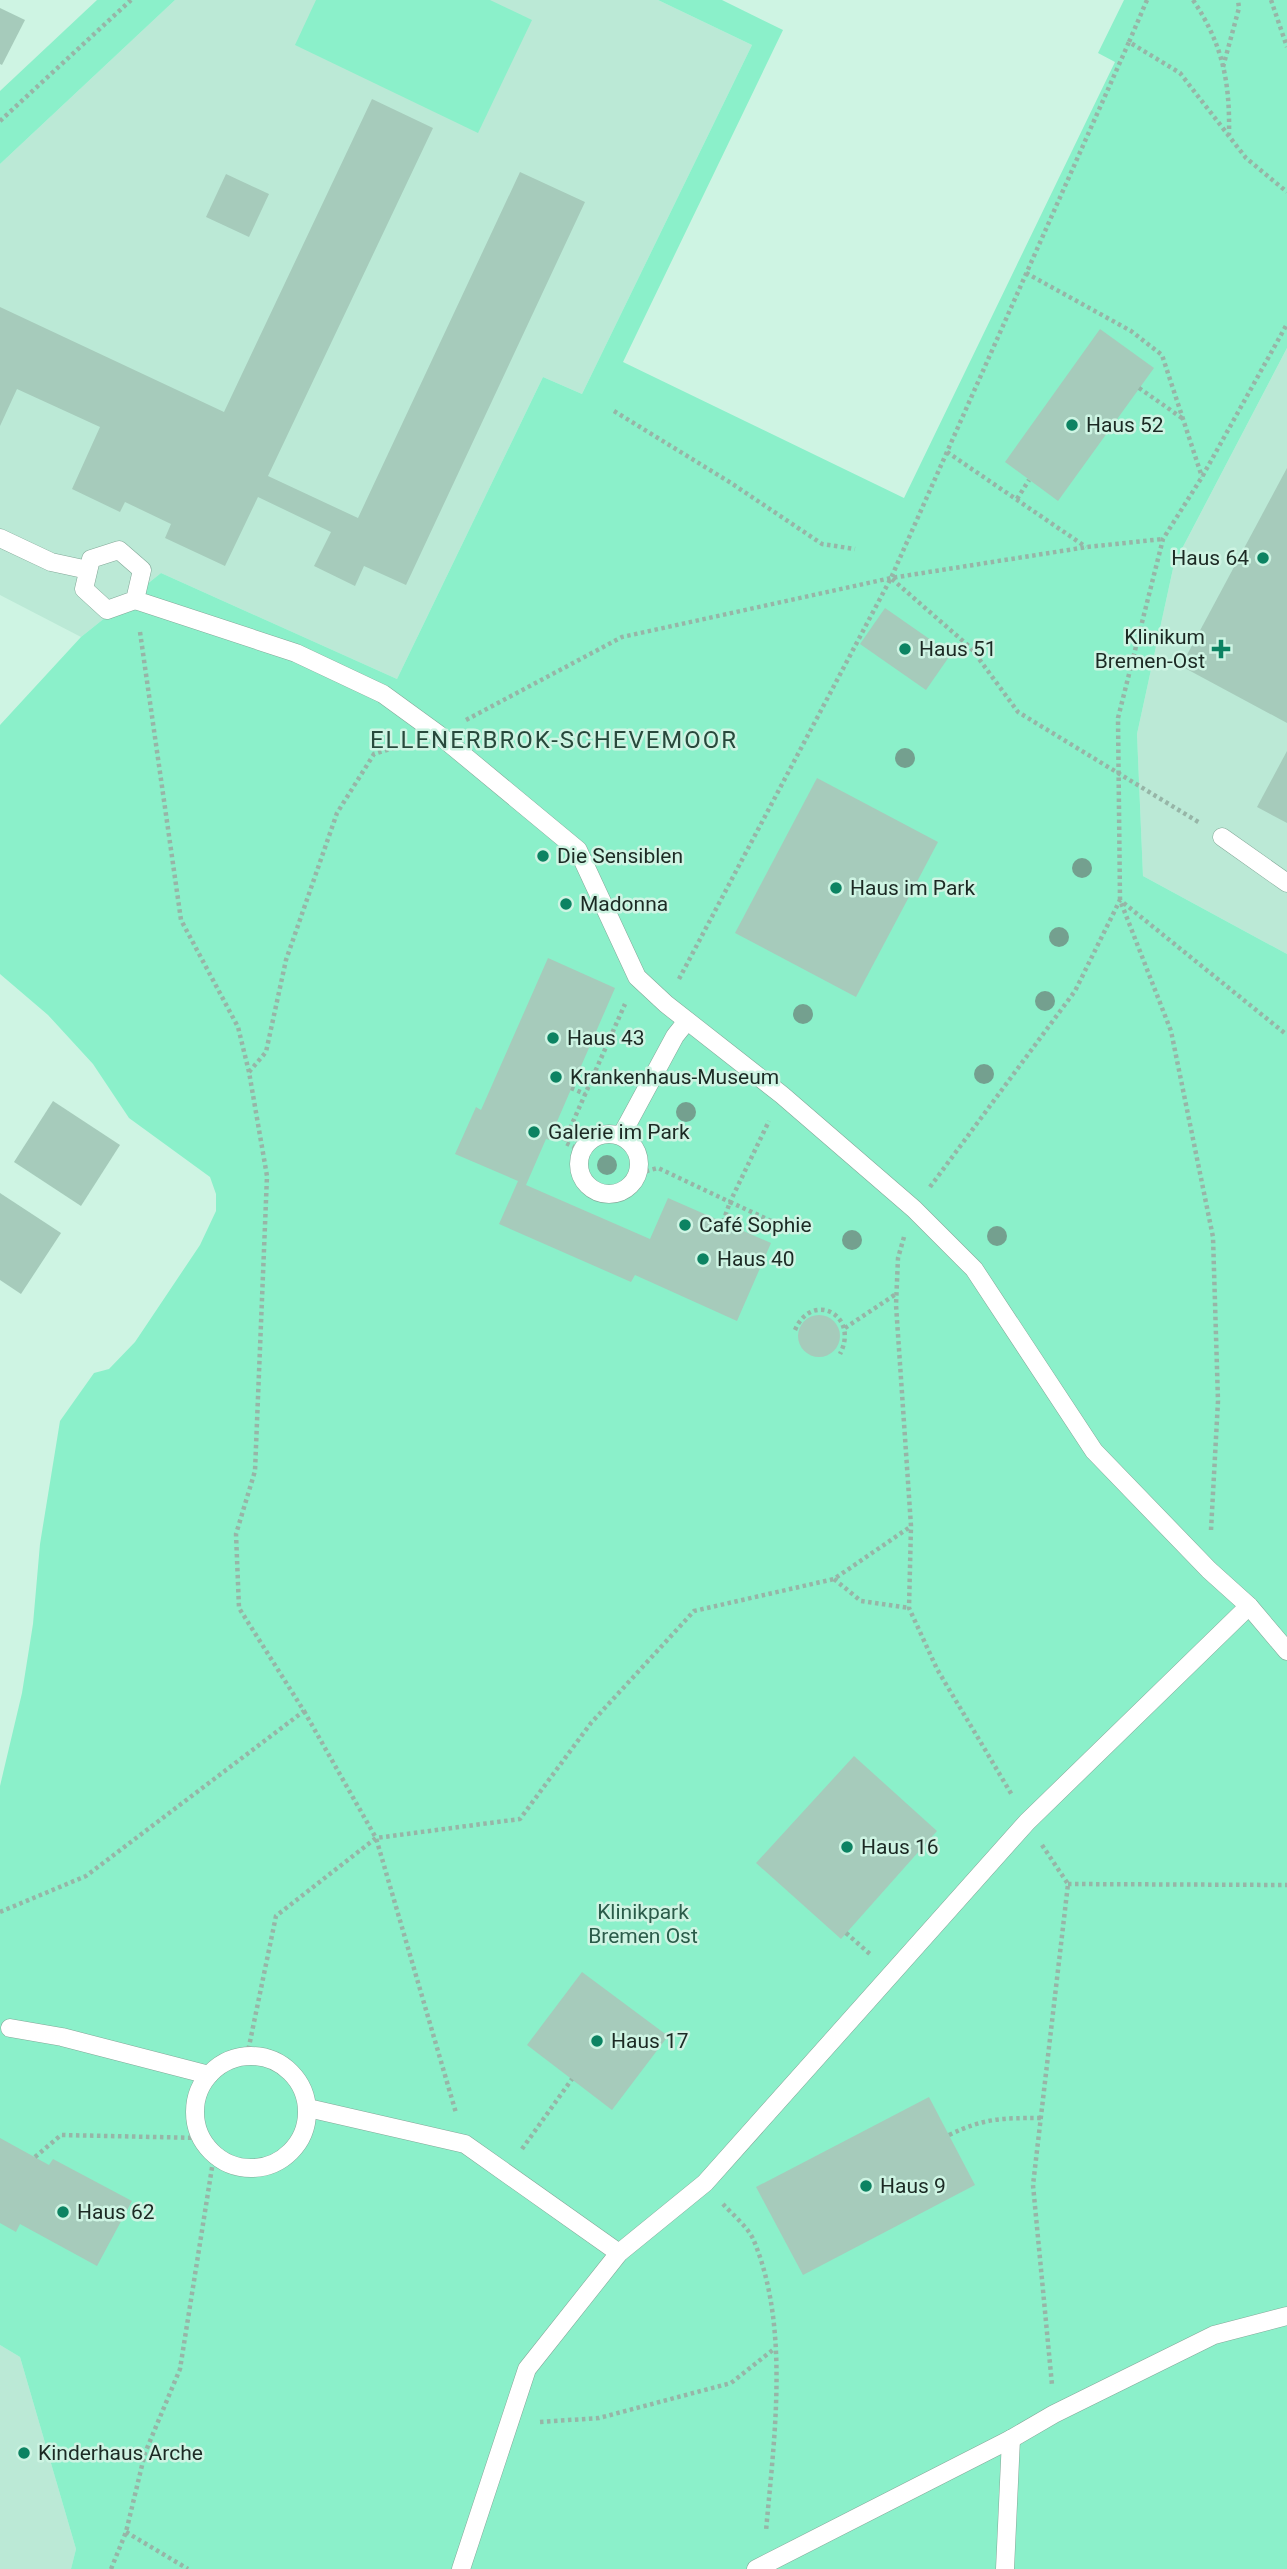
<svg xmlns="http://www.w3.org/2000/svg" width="1287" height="2569" font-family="Roboto,sans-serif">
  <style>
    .built { fill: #bbe9d6 }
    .green { fill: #8bf0ca }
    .building { fill: #a6cbbb }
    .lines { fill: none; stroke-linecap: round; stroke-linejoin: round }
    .service-casing { stroke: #83a898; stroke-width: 19 }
    .path { stroke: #97b5a7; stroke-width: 4.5; stroke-dasharray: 3.5 3.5; stroke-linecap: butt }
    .service { stroke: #fff; stroke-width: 18 }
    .tree { fill: #74a08f }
    .poi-dot { fill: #0c8362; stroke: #cef4e3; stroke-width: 2.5 }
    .labels { text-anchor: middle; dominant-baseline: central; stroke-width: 5; stroke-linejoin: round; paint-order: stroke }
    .poi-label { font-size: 21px; fill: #1c2a24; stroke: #cef4e3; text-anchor: start }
    .park-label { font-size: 21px; fill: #2b5c4a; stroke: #cef4e3 }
    .quarter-label { font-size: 24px; letter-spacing: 2px; fill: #28493c; stroke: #cef4e3 }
  </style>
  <rect width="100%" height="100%" fill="#cef4e3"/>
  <g class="built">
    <path d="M 175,0 L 658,0 L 752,45 L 582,394 L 543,377 L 397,679 L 161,573 L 81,637 L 0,595 L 0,164 Z"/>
    <path d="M 1287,348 L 1287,954 L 1143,876 L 1137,734 L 1174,564 Z"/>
    <path d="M 0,2345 L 20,2357 L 76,2549 L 71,2569 L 0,2569 Z"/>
  </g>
  <g class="green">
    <path d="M 97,0 L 175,0 L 0,164 L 0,91 Z"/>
    <path d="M 316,0 L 490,0 L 532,20 L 478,133 L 295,45 Z"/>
    <path d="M 658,0 L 722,0 L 783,30 L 623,362 L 904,498 L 1115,62 L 1098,53 L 1124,0 L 1287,0 L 1287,348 L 1174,564 L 1137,734 L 1143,876 L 1287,954 L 1287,2569 L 71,2569 L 76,2549 L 20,2357 L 0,2345 L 0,1786 L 22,1693 L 33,1624 L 40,1544 L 60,1421 L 94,1373 L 109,1369 L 135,1342 L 200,1245 L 216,1211 L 216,1194 L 210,1177 L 129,1118 L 93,1064 L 48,1015 L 0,974 L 0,725 L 81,637 L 161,573 L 397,679 L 543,377 L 582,394 L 752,45 Z"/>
  </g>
  <g class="building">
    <path d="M 0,8 L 25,20 L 2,65 L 0,64 Z"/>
    <path d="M 372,99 L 433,128 L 268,476 L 358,518 L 520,172 L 585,202 L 406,585 L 364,566 L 355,586 L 314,566 L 331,532 L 258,497 L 225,566 L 165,538 L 171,524 L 125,502 L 120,512 L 72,489 L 100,427 L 17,389 L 0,426 L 0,307 L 224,412 Z"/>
    <path d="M 226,174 L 269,194 L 249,237 L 206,217 Z"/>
    <path d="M 1100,329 L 1154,368 L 1058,501 L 1005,462 Z"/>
    <path d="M 1287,468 L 1287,723 L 1181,666 Z"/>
    <path d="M 885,608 L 951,654 L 926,690 L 860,644 Z"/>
    <path d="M 1287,751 L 1287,823 L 1257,807 Z"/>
    <path d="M 817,778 L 938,842 L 856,997 L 735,933 Z"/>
    <path d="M 548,958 L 615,988 L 549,1140 L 546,1139 L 526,1185 L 650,1239 L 668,1198 L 771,1243 L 737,1321 L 635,1275 L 631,1282 L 499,1224 L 518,1181 L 455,1154 L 476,1107 L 481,1110 Z"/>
    <path d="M 53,1101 L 120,1145 L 81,1206 L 14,1162 Z"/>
    <path d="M 0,1193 L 61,1233 L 21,1294 L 0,1280 Z"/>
    <circle cx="819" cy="1336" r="21"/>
    <path d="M 854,1756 L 937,1831 L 841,1939 L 756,1863 Z"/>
    <path d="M 582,1972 L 668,2036 L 612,2110 L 527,2045 Z"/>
    <path d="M 929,2097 L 975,2185 L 803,2275 L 756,2187 Z"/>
    <path d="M 0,2138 L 49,2165 L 53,2159 L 132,2201 L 97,2266 L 20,2224 L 16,2232 L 0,2223 Z"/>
  </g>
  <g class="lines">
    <g class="service-casing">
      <g id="service">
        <path d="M 0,538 L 51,562 L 88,570"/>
        <path d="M 135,600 L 107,610 L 84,589 L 91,559 L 119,550 L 142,570 L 135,600 L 296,653 L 383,694 L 438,734 L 578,850 L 637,977 L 666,1004 L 782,1095 L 914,1209 L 974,1269 L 1094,1451 L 1209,1570 L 1249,1606 L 1287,1651"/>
        <path d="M 1222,837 L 1287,883"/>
        <circle cx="609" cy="1164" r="30"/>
        <path d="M 621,1136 L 675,1036 L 687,1021"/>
        <path d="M 10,2028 L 62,2037 L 209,2075"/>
        <circle cx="251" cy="2112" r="56"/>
        <path d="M 308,2108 L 465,2144 L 619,2253"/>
        <path d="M 461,2569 L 527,2369 L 619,2253 L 705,2183 L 1027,1822 L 1249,1606"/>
        <path d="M 756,2569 L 1011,2439 L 1054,2414 L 1214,2335 L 1287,2316"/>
        <path d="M 1005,2569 L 1011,2439"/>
      </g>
    </g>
    <g class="path">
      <path d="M 1147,0 L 1129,42 L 1180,73 L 1246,158 L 1287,192"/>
      <path d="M 1193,0 C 1223,45 1230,82 1229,135"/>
      <path d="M 1271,0 L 1287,47"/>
      <path d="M 1223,67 L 1239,8 L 1238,0"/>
      <path d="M 0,121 L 131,0"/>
      <path d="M 1026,273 L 1131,331 L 1162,355 L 1202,477"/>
      <path d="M 1139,388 L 1182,418"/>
      <path d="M 614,411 L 731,483 L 822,544 L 855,549"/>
      <path d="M 947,452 L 1086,547"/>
      <path d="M 1017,499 L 1029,480"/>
      <path d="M 892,579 L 971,648 L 1018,712 L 1200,823"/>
      <path d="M 466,720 L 622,637 L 891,578 L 1087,547 L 1163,539"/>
      <path d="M 679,979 L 891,578 L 1129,42"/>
      <path d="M 249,1072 L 266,1052 L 286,960 L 337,813 L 374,754 L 403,745"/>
      <path d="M 571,1088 L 585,1094"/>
      <path d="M 582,1151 L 564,1142 L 625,1004"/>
      <path d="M 639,1173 L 658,1168 L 730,1202 L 769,1121"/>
      <path d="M 930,1187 L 1075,991 L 1120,900 L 1287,1035"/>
      <path d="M 723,1222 L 730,1202 L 780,1225"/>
      <path d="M 904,1237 L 898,1258 L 896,1305 L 911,1526 L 909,1608 L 937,1669 L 1012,1795"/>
      <path d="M 845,1328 L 896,1294"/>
      <path d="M 795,1330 C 812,1290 860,1315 840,1354"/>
      <path d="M 1211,1530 L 1218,1401 L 1213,1237 L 1171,1031 L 1120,900 L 1118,718 L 1163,539 L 1202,477 L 1287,324"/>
      <path d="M 834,1579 L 861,1601 L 909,1608"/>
      <path d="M 304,1711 L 376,1838 L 456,2113"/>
      <path d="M 1042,1845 L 1068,1884 L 1033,2185 L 1052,2385"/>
      <path d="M 1068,1884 L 1287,1885"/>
      <path d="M 0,1912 L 86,1876 L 304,1711 L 239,1608 L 236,1534 L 255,1471 L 267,1176 L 249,1072 L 238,1027 L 181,920 L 140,632"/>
      <path d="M 846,1933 L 870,1954"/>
      <path d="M 247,2056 L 276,1916 L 376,1838 L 520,1819 L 591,1723 L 694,1611 L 834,1579 L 910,1527"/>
      <path d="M 949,2135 C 984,2118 1002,2118 1041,2118"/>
      <path d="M 522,2149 L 572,2079"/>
      <path d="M 35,2157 L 61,2135 L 201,2138"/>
      <path d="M 723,2204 C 733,2215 749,2228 754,2241 C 790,2328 774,2439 766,2531"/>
      <path d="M 540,2422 L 599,2418 L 731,2383 L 774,2349"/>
      <path d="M 126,2532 L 188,2569"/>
      <path d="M 111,2569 L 126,2532 L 145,2453 L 180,2369 L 214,2155"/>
    </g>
    <use href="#service" class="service"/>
  </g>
  <g class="tree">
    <circle cx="905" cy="758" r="10"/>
    <circle cx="1082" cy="868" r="10"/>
    <circle cx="1059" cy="937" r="10"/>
    <circle cx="1045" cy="1001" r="10"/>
    <circle cx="803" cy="1014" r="10"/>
    <circle cx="984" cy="1074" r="10"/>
    <circle cx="686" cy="1112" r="10"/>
    <circle cx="607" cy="1165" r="10"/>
    <circle cx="997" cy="1236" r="10"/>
    <circle cx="852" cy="1240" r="10"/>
  </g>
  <g class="poi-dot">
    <circle cx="1072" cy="425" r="7"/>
    <circle cx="1263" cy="558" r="7"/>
    <circle cx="905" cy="649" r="7"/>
    <path d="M1217.5 638.5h7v7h7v7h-7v7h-7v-7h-7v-7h7z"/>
    <circle cx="543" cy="856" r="7"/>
    <circle cx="836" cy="888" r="7"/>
    <circle cx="566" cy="904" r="7"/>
    <circle cx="553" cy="1038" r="7"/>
    <circle cx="556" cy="1077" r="7"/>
    <circle cx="534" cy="1132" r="7"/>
    <circle cx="685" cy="1225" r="7"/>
    <circle cx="703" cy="1259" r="7"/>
    <circle cx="847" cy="1847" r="7"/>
    <circle cx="597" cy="2041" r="7"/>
    <circle cx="866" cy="2186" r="7"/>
    <circle cx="63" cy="2212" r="7"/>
    <circle cx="24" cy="2453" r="7"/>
  </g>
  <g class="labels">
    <g class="poi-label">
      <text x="1086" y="425">Haus 52</text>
      <text x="1249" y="558" text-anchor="end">Haus 64</text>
      <text x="1205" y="637" text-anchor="end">Klinikum<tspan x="1205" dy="24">Bremen-Ost</tspan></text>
      <text x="919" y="649">Haus 51</text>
      <text x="557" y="856">Die Sensiblen</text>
      <text x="850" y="888">Haus im Park</text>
      <text x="580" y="904">Madonna</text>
      <text x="567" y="1038">Haus 43</text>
      <text x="570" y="1077">Krankenhaus-Museum</text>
      <text x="548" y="1132">Galerie im Park</text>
      <text x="699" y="1225">Café Sophie</text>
      <text x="717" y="1259">Haus 40</text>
      <text x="861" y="1847">Haus 16</text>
      <text x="611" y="2041">Haus 17</text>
      <text x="880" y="2186">Haus 9</text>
      <text x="77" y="2212">Haus 62</text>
      <text x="38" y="2453">Kinderhaus Arche</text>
    </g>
    <g class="park-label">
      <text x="643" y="1912">Klinikpark<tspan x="643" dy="24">Bremen Ost</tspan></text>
    </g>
    <g class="quarter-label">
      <text x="554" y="740">ELLENERBROK-SCHEVEMOOR</text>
    </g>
  </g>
</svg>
